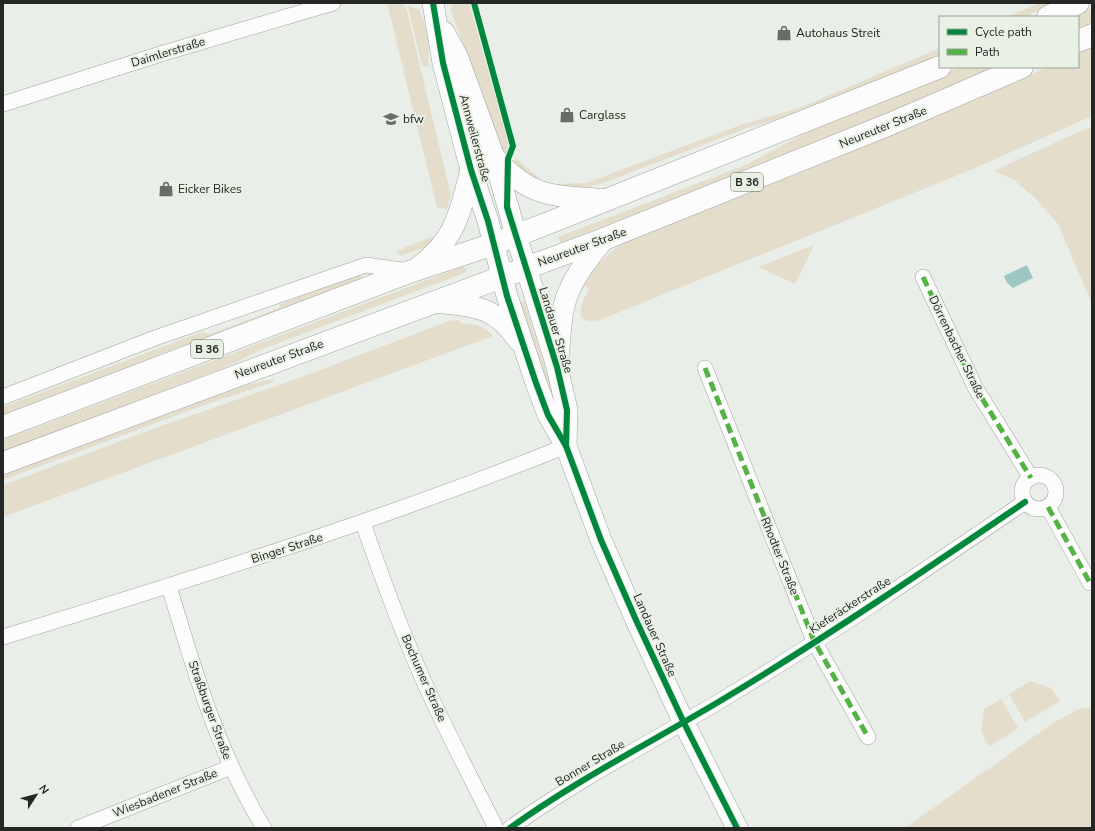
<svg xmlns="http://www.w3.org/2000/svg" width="1095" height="831" font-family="'Nunito Sans',sans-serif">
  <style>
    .green { fill: #e4ddcc }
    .water { fill: #9ec6c4 }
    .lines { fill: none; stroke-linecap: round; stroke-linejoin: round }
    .street-casing { stroke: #9ea29d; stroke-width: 16 }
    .secondary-casing { stroke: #9ea29d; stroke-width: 22 }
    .primary-casing { stroke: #9ea29d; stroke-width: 23 }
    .street { stroke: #fcfcfc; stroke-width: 15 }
    .secondary { stroke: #fcfcfc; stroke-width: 21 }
    .primary { stroke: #fcfcfc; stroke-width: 22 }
    .quiet { stroke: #55b245; stroke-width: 5; stroke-dasharray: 10 5; stroke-linecap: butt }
    .cycleway-casing { stroke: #e9f1e5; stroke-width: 8 }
    .cycleway { stroke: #00873e; stroke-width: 6 }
    .labels { text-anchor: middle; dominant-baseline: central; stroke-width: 4; stroke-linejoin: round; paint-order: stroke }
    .shield { fill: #e9f1e5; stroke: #5f645d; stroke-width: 1 }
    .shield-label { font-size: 11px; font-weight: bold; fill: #242723 }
    .poi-label { font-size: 12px; fill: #242723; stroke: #e9f1e5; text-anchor: start }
    .street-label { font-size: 12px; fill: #242723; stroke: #e9f1e5 }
  </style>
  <rect width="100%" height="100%" fill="#eaeee8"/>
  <g class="green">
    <path d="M 387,3 L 401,3 L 406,7 L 451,196 L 447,209 L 437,207 Z"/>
    <path d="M 453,3 L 469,3 L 510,144 L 505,156 L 497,141 L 475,74 L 450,9 Z"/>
    <path d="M 1039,3 L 1055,3 L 1025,17 L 1008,17 Z"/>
    <path d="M 408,6 L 419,9 C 429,30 429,45 428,67 L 422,66 Z"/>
    <path d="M 1092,8 L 1092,24 L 1078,31 L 1078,17 L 1071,17 Z"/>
    <path d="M 1092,47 L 1092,116 L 973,169 L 600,320 C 571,326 581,305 589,288 L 581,284 L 594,268 L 619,245 L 839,157 L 1048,67 L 1078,67 L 1078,53 Z"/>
    <path d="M 940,48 L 940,56 L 806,112 L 747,128 L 606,182 L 581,189 L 552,188 L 556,184 L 586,183 L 743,124 L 802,107 Z"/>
    <path d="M 960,67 L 999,67 L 818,143 L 560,243 L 558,237 L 748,164 L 812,129 Z"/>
    <path d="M 1092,126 L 1092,304 L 1058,224 L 1037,200 L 1013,179 L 993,171 Z"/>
    <path d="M 516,158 L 540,179 L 540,183 L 514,166 Z"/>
    <path d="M 442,233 L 429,246 L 400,256 L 396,251 Z"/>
    <path d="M 814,245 L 795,284 L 758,267 Z"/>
    <path d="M 464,266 L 467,272 L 265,348 L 226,367 L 3,451 L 3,440 Z"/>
    <path d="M 358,274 L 361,276 L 362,281 L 163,353 L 94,384 L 3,419 L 3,407 L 202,332 L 210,334 L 279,308 L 280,304 Z"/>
    <path d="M 524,301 L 553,392 L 549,394 L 517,303 Z"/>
    <path d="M 459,320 L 462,324 C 474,323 484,326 493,336 L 3,517 L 3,485 L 161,426 L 299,378 L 449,321 Z"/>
    <path d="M 273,379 L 274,382 L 207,404 L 3,480 L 3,472 L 240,386 Z"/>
    <path d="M 1030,681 L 1051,688 L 1060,701 L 1025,722 L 1009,694 Z"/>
    <path d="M 1001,699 L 1018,728 L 989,747 L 981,731 L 984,709 Z"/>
    <path d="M 1092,707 L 1092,828 L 905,828 L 1053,723 L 1079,709 Z"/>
  </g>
  <path class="water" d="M 1027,265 L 1033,278 L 1013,288 L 1007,283 L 1004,276 Z"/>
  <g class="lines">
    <g class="street-casing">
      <g id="street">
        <path d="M 3,104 L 164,53 L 333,3"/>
        <path d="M 923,277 L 975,387 L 1031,478"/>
        <path d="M 705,368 L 814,641 L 868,737"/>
        <path d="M 3,397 L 155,338 L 366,265 L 409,271"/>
        <circle cx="1039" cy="492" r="17"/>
        <path d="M 1048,507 L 1090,583"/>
        <path d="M 363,523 C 383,581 404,639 430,695 C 451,740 474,784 496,828"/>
        <path d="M 169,586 C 194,670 218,753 264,828"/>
        <path d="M 3,637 C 193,579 382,520 566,446"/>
        <path d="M 78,828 L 231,767"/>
        <path d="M 510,828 C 581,777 656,740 730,695 C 831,634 928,568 1025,502"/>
      </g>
    </g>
    <g class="secondary-casing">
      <g id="secondary">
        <path d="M 433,3 L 443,63 L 471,170 L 488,221 L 507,296 L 536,383 L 548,415 L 566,446 L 601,540 L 636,620 L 684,723 L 737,828"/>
        <path d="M 444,32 L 458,58 L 494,157 L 516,235 L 557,367 L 567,410 L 566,446"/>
        <path d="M 495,158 C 532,200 555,195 607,200"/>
        <path d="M 416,269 C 456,240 459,215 471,170"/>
        <path d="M 435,302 C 472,306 495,305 518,340"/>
        <path d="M 558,359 C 560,341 560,323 564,306 C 570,280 588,259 604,239"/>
      </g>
    </g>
    <g class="primary-casing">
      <g id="primary">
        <path d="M 1048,17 L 1078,3"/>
        <path d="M 1078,41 L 1092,35"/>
        <path d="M 3,427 L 412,271 L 494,244 L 551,222 L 940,67"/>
        <path d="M 3,463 L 604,239 L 890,124 L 1022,67"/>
      </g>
    </g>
    <use href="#street" class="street"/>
    <use href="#secondary" class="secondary"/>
    <use href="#primary" class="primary"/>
    <g class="quiet">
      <path d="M 923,277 L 975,387 L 1031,478"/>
      <path d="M 705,368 L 814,641 L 868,737"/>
      <path d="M 1048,507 L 1090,583"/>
    </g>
    <g class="cycleway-casing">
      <g id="cycleway">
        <path d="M 433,3 L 443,63 L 471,170 L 488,221 L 507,296 L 536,383 L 548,415 L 566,446 L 601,540 L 636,620 L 684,723 L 737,828"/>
        <path d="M 474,3 L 513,146 L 508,159 L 507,207 L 557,367 L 567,410 L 566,446"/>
        <path d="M 510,828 C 581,777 656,740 730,695 C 831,634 928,568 1025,502"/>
      </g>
    </g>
    <use href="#cycleway" class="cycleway"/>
  </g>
  <defs>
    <g id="shop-bare" transform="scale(1.2)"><path d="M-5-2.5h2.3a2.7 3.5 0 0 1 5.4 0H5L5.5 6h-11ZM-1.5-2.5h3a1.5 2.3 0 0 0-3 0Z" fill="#696d68" stroke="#e9f1e5" stroke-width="2.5" paint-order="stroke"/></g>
    <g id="university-bare" transform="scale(1.2)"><path d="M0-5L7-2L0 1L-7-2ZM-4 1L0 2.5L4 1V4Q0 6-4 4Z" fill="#696d68" stroke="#e9f1e5" stroke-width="2.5" paint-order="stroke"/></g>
  </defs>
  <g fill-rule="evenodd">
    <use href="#shop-bare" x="784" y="33"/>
    <use href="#shop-bare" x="567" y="115"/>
    <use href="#university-bare" x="391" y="119"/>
    <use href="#shop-bare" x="166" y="189"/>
  </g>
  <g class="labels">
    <g class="shield">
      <rect x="731" y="173" width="32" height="18" rx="3"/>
      <rect x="191" y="340" width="32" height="18" rx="3"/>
    </g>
    <g class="shield-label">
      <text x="747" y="182">B 36</text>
      <text x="207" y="349">B 36</text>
    </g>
    <g class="poi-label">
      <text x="796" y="33">Autohaus Streit</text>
      <text x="579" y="115">Carglass</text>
      <text x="403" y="119">bfw</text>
      <text x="178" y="189">Eicker Bikes</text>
    </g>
    <g class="street-label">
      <text transform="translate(168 52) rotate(-17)">Daimlerstraße</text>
      <text transform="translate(883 127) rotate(-22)">Neureuter Straße</text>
      <text transform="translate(475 138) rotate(75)">Annweilerstraße</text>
      <text transform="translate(582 247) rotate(-20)">Neureuter Straße</text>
      <text transform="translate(556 330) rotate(73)">Landauer Straße</text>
      <text transform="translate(957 347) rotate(64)">Dörrenbacher Straße</text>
      <text transform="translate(279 359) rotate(-20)">Neureuter Straße</text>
      <text transform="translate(287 548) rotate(-18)">Binger Straße</text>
      <text transform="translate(780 556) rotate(68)">Rhodter Straße</text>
      <text transform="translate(850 605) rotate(-33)">Kieferäckerstraße</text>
      <text transform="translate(655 635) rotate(66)">Landauer Straße</text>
      <text transform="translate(424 678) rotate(66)">Bochumer Straße</text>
      <text transform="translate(210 710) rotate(70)">Straßburger Straße</text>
      <text transform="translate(590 763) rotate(-31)">Bonner Straße</text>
      <text transform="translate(165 793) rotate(-22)">Wiesbadener Straße</text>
    </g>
  </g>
  <rect width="1095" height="831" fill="none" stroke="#242723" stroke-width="8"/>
  <rect x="939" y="16" width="140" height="52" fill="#e9f1e5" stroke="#9aa097"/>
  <rect x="947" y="29" width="20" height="6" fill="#00873e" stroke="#9aa097"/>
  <text x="975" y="36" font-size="12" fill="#242723">Cycle path</text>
  <rect x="947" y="49" width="20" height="6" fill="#55b245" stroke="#9aa097"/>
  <text x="975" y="56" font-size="12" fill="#242723">Path</text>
  <g transform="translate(36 795) rotate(54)" stroke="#e9f1e5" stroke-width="3" paint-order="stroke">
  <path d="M0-3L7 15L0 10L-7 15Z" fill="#242723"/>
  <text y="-6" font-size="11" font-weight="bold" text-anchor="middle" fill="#242723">N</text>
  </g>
</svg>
